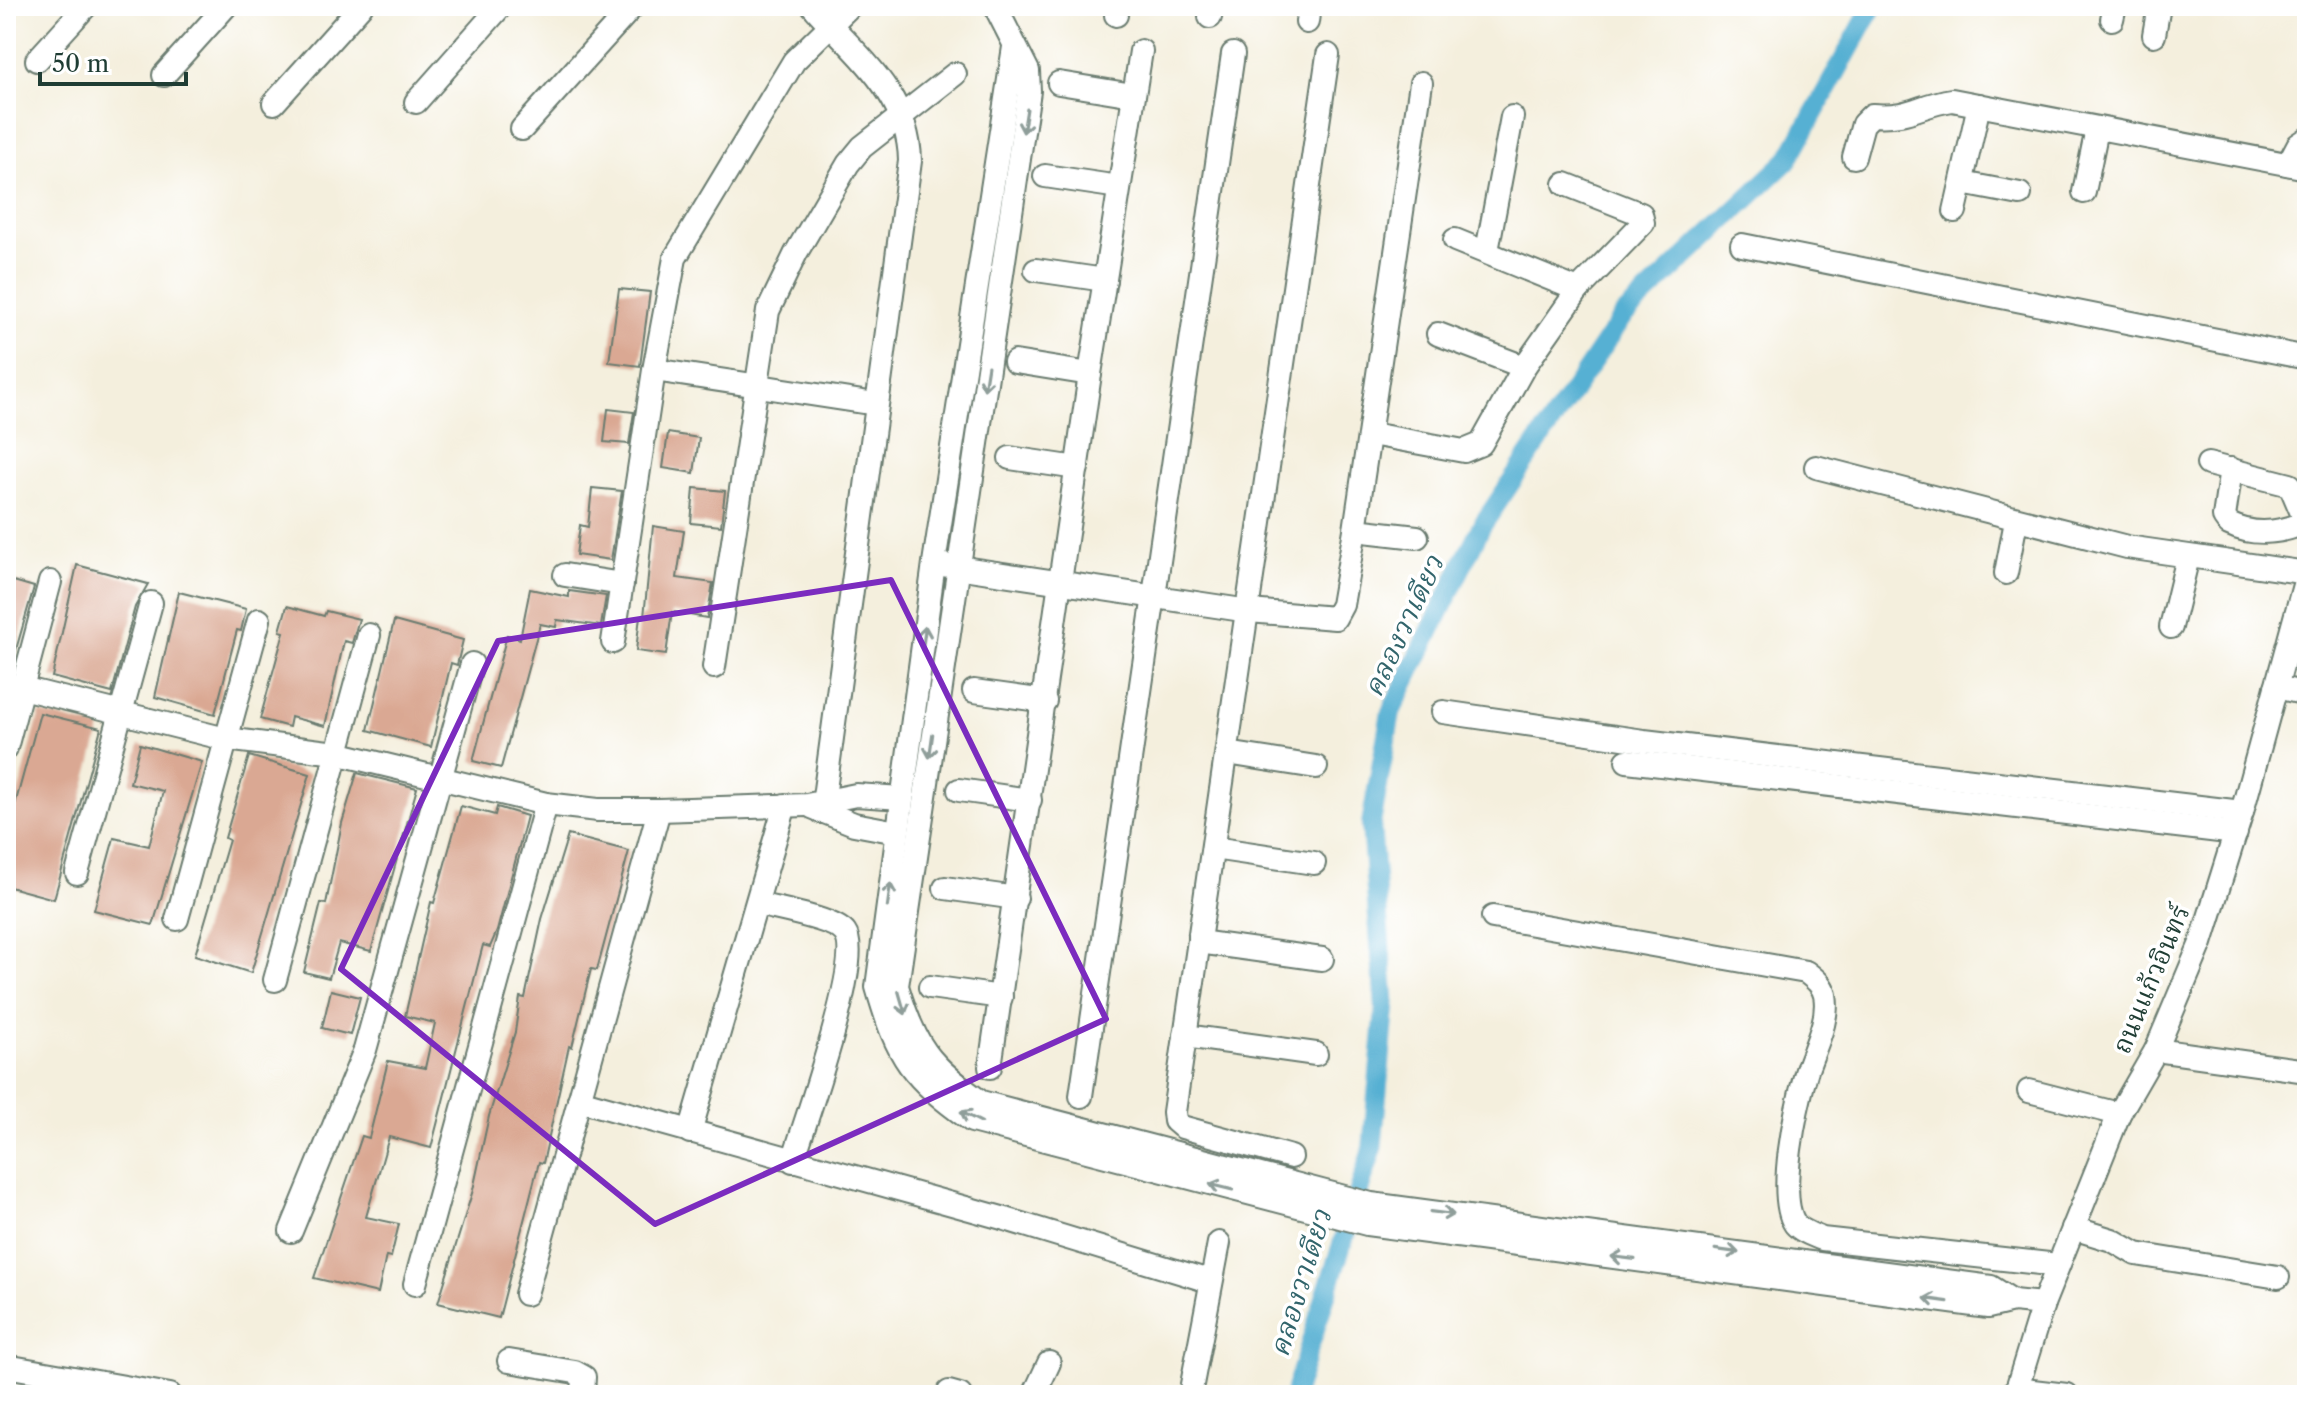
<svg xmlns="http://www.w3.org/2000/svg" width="2313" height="1401" font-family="'Libre Caslon Text','Noto Serif Thai',serif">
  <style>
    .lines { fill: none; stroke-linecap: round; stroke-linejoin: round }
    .canal { stroke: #56b0d3; stroke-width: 20 }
    .building { fill: #daa893 }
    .minor-casing { stroke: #6a7b6f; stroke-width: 26 }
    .minor { stroke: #fff; stroke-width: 22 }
    .oneway { stroke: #8f9e9a }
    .marked { fill: none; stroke: #7b2cbf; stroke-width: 6; stroke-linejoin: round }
    .labels { text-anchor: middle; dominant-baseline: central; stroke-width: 7; stroke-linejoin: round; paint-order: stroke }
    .street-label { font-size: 26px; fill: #1f3d34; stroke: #fff }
    .water-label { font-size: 28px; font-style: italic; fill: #32656c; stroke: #fff }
  </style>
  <rect width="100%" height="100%" fill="#fff"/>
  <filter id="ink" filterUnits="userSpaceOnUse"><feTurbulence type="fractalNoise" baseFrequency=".0125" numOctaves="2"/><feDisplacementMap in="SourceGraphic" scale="16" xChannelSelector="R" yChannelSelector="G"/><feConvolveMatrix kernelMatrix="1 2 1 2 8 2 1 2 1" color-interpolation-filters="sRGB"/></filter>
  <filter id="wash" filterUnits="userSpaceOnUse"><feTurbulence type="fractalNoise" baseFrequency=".006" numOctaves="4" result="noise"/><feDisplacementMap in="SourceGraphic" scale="32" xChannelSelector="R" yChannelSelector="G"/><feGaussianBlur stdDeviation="1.8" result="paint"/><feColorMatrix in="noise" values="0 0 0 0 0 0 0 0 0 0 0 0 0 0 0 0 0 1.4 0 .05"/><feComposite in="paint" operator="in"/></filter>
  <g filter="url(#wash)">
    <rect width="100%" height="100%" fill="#f4efdd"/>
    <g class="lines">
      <path class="canal" d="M 1294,1395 L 1372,1150 L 1385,1009 L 1371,824 L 1391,712 L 1481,527 L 1623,316 L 1788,160 L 1873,6"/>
    </g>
    <g id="blocks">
      <g class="building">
        <path d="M 619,289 L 650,292 L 640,366 L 609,362 Z"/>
        <path d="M 608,409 L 634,412 L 629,444 L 604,442 Z"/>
        <path d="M 668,433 L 699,438 L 694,473 L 663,468 Z"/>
        <path d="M 592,488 L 622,491 L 611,560 L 576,555 L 580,525 L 588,527 Z"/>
        <path d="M 694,488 L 725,491 L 721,526 L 691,523 Z"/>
        <path d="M 653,526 L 684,531 L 677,578 L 713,583 L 707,618 L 672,612 L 666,655 L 636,651 L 640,616 L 644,617 Z"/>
        <path d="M 77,565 L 148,584 L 135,607 L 112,693 L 52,677 Z"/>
        <path d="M 10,580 L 34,587 L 11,667 L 6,666 L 6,596 Z"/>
        <path d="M 530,589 L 569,597 L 569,591 L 606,596 L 601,626 L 557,620 L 556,627 L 540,624 L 501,768 L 473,761 L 507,635 L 520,639 Z"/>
        <path d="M 179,592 L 246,609 L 241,631 L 237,630 L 215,714 L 155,697 Z"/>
        <path d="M 287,606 L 324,616 L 326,611 L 359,619 L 352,643 L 344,641 L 325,726 L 291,717 L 289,727 L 260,719 L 284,632 L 280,631 Z"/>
        <path d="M 394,621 L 463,640 L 457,665 L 451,663 L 431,747 L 368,730 Z"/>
        <path d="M 40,713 L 101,728 L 54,899 L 6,886 L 6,838 Z"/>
        <path d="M 140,744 L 202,762 L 153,925 L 94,910 L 114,838 L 149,846 L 163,791 L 130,783 Z"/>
        <path d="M 249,756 L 310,774 L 251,973 L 195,955 L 229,840 L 225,838 Z"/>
        <path d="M 357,773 L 417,788 L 371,951 L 339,943 L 329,978 L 304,972 L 321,903 L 326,904 L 342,823 Z"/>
        <path d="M 461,806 L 495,815 L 497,807 L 527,816 L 497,931 L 490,947 L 483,945 L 431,1148 L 389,1137 L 366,1217 L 399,1224 L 391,1257 L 386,1256 L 378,1293 L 314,1278 L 362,1136 L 369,1138 L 388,1061 L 425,1068 L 435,1023 L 405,1016 L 431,902 L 434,903 Z"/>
        <path d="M 568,835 L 629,851 L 597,970 L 591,969 L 572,1047 L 569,1046 L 543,1163 L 539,1162 L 499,1318 L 438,1303 L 473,1190 L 489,1116 L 515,1032 L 520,997 L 525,998 L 542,919 Z"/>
        <path d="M 331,990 L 360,997 L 350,1035 L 322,1028 Z"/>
      </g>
    </g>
  </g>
  <g filter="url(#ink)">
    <use href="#blocks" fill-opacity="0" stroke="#6a7b6f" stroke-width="2"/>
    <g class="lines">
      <g class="minor-casing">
        <g id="minor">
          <path d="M 813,6 C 855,54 909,93 910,161 L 822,812"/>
          <path d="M 995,6 L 1028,71 L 1029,91 L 897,986 C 915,1047 929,1065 981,1102 L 1371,1204 L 1991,1287 L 2013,1301"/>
          <path d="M 1116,15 L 1117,6"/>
          <path d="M 1210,17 L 1212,6"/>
          <path d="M 2112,19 L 2115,6"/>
          <path d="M 1307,22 L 1309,6"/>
          <path d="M 2154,35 L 2159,6"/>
          <path d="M 1014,47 L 934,563 L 877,987 C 898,1060 911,1077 972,1121 L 1367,1224 L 1988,1307 L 2013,1301 L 2043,1304"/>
          <path d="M 37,60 L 86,6"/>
          <path d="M 164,75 L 226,6"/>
          <path d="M 1059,83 L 1133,95"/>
          <path d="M 416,102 L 501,6"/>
          <path d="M 274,103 L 361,6"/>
          <path d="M 522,129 L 633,6"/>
          <path d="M 1854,157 L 1863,124 L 1872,115 C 1911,118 1918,105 1952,100 L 2307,168"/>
          <path d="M 2288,164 L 2298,145 L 2307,139"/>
          <path d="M 1045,176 L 1119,187"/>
          <path d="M 1962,183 L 2020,194"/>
          <path d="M 2084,192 L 2097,129"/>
          <path d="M 1955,211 L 1979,105"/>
          <path d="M 1455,240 L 1578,290"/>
          <path d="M 1742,245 L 2307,358"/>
          <path d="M 1487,251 L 1512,117"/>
          <path d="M 1036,270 L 1105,280"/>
          <path d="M 1438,334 L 1524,367"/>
          <path d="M 1015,362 L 1090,374"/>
          <path d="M 654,370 L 876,404"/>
          <path d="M 1371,434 L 1464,451 L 1481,444 L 1524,367 L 1578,290 L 1643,223 L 1641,214 L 1565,184"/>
          <path d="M 1010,458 L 1077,468"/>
          <path d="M 2208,464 L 2290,485 L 2307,525"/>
          <path d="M 1816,467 L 2127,547 L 2307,573"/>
          <path d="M 2231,469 L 2224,517 L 2229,524 C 2253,536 2280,533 2304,523"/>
          <path d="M 1355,530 L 1417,537"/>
          <path d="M 943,565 L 1249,611 L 1335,618 L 1342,605 L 1355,530 L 1421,83"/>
          <path d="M 2006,573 L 2016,521"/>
          <path d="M 565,575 L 622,584"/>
          <path d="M 2171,627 L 2188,557"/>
          <path d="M 613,642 L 654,370 L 675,258 L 794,61 L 850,6"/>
          <path d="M 714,667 L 768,311 L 796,253 L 848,164 L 862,147 L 955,74"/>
          <path d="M 2276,687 L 2307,694"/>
          <path d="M 22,688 L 226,739 L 336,753 L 546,804 L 598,810 L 659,810 L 807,805 L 856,795 L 902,798"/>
          <path d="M 974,691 L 1045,701"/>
          <path d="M 1443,712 L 1644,741 L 2242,812"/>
          <path d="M 6,748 L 50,582"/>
          <path d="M 1227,753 L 1316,767"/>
          <path d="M 1627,761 L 2236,833"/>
          <path d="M 959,790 L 1030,800"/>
          <path d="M 812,807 L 854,824 L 897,832"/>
          <path d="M 1213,848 L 1314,863"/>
          <path d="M 77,873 L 151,603"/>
          <path d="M 945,888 L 1016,898"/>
          <path d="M 757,904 C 776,909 835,919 845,933 C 864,959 804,1124 793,1161"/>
          <path d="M 1493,917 L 1806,972 C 1815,979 1822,984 1825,995 C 1830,1020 1813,1050 1806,1073 C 1797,1104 1776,1196 1795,1224 C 1801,1231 1813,1235 1822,1239 L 2058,1265"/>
          <path d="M 177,919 L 259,620"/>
          <path d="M 1199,942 L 1322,959"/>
          <path d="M 275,980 L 369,635"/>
          <path d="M 930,987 L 1001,997"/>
          <path d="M 1185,1036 L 1316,1054"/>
          <path d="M 2156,1050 L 2307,1071"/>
          <path d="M 990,1067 L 1090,374 L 1141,51"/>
          <path d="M 2029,1091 L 2119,1114"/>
          <path d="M 1081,1096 L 1233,54"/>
          <path d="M 579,1100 L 1002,1218 L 1209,1281"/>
          <path d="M 690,1132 L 785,805"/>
          <path d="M 1291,1157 L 1182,1127 L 1175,1121 L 1174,1112 L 1328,55"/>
          <path d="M 2073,1228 L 2112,1240 L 2136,1254 L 2278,1277"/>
          <path d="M 291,1231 L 365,1050 L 472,664"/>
          <path d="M 415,1284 L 546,804"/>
          <path d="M 526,1294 L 659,810"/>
          <path d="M 509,1361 L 575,1372 L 584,1377 L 583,1395"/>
          <path d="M 6,1366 L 170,1395"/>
          <path d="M 2016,1389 L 2067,1395"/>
          <path d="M 949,1392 L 960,1395"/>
          <path d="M 1034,1395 L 1049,1363"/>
          <path d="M 1190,1395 L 1219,1243"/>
          <path d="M 2015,1395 L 2043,1304 L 2119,1114 L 2156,1050 L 2201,943 L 2242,812 L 2307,574"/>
        </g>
      </g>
      <use href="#minor" class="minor"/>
    </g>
    <defs><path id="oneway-shaft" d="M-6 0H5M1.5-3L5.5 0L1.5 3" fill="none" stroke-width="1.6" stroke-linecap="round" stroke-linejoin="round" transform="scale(2)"/></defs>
    <g class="oneway">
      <use href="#oneway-shaft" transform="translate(1025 121) rotate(99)"/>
      <use href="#oneway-shaft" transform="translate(986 378) rotate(99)"/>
      <use href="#oneway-shaft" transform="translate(924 638) rotate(-82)"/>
      <use href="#oneway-shaft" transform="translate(931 746) rotate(98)"/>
      <use href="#oneway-shaft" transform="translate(889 895) rotate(-82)"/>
      <use href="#oneway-shaft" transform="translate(902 1003) rotate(74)"/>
      <use href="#oneway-shaft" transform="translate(971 1117) rotate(-153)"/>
      <use href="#oneway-shaft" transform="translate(1221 1187) rotate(-166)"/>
      <use href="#oneway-shaft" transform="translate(1442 1213) rotate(7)"/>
      <use href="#oneway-shaft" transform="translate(1727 1251) rotate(8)"/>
      <use href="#oneway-shaft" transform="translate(1623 1258) rotate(-173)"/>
      <use href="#oneway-shaft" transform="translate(1936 1300) rotate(-172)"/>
    </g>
  </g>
  <path class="marked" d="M 891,580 L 1106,1019 L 655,1224 L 341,969 L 498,641 Z"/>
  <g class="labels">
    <g class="street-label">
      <text transform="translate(2151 979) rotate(-67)">ถนนแก้วอินทร์</text>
    </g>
    <g class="water-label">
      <text transform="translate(1403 626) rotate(-65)">คลองวาเดียว</text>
      <text transform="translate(1300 1283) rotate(-73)">คลองวาเดียว</text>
    </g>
  </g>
  <rect width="2313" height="1401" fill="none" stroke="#fff" stroke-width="32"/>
  <path d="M40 72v12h146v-12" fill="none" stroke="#1f3d34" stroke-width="4"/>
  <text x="52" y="72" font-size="24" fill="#1f3d34" stroke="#ffffff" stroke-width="6" paint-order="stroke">50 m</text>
</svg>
